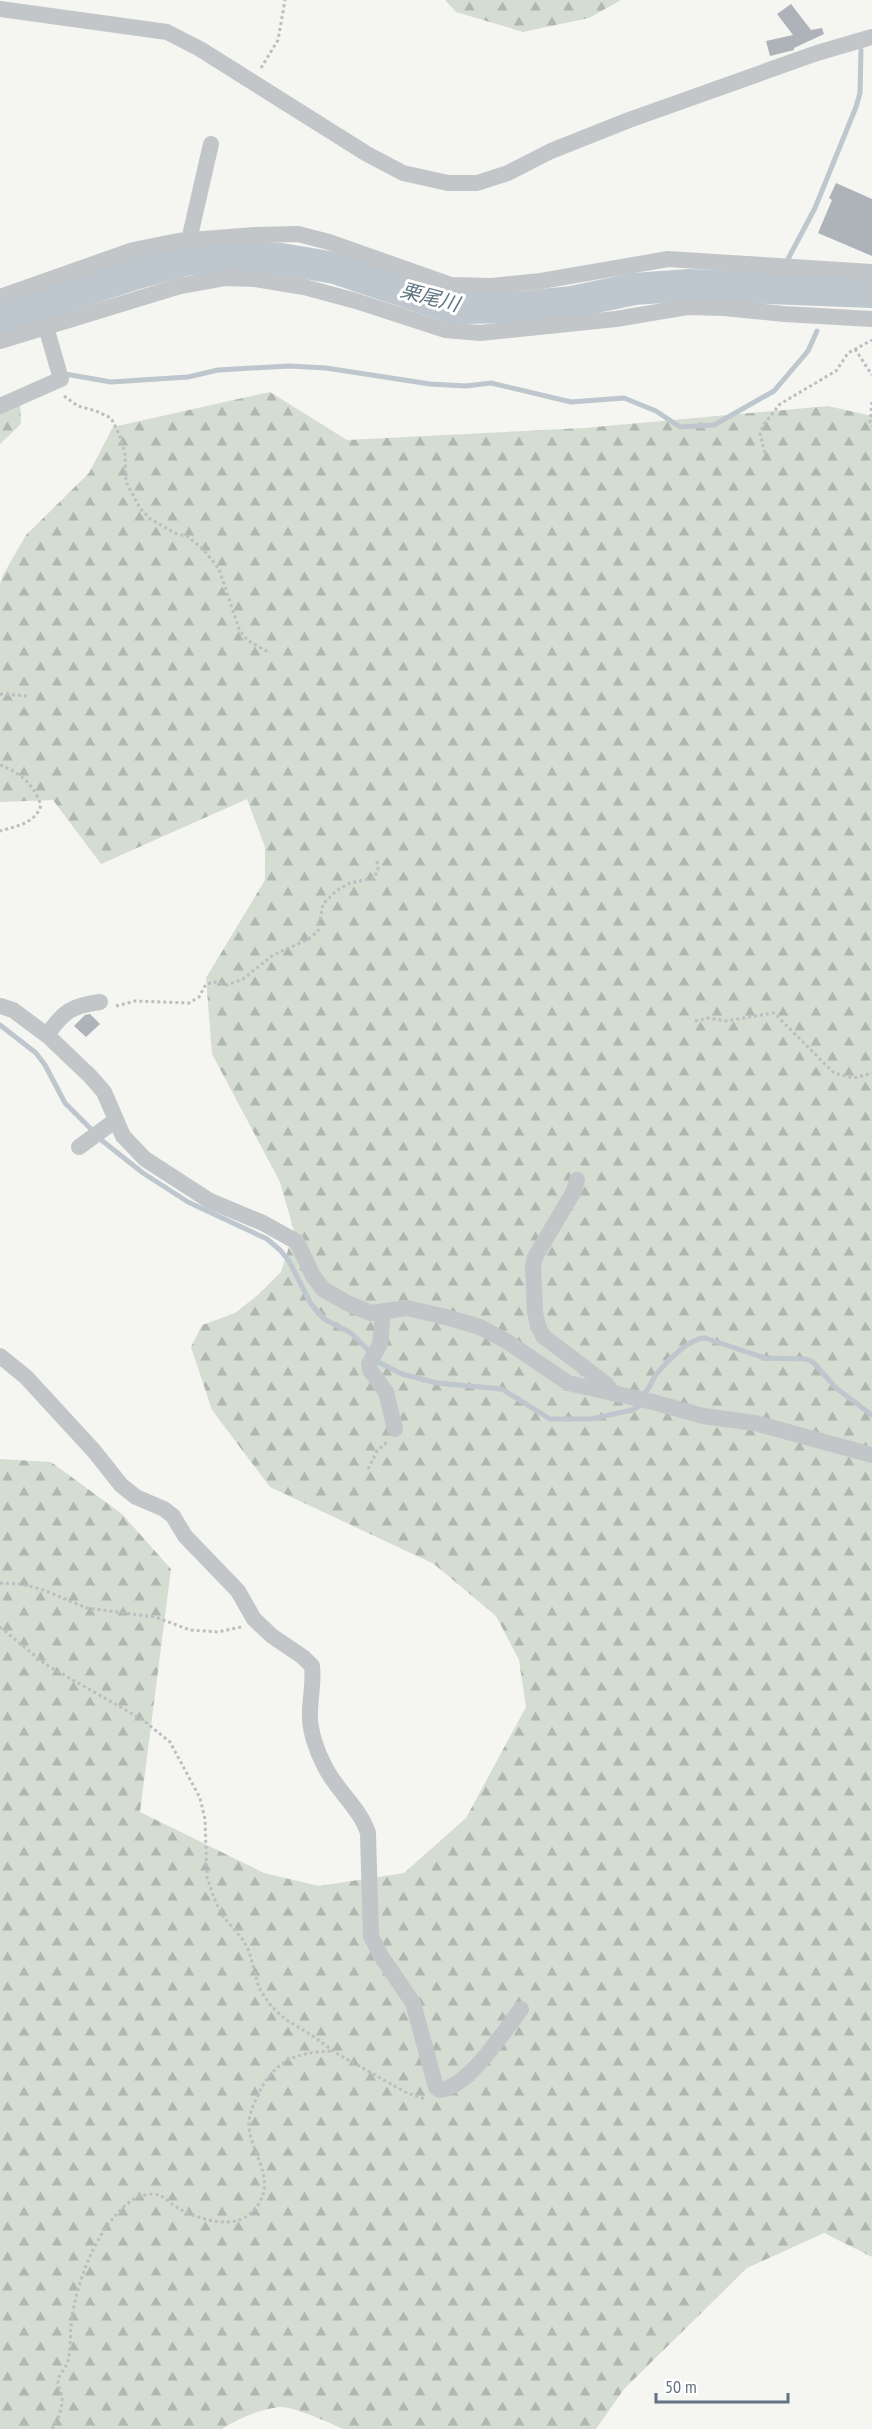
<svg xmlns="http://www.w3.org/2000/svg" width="872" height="2429" font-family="'PT Sans Narrow','Noto Sans JP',sans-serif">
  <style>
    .forest { fill: url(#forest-firs) }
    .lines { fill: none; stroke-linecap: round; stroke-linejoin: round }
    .stream { stroke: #bdc7cd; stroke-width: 5 }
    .river { stroke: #bdc7cd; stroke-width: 32 }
    .building { fill: #adb3b9 }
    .path { stroke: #bcbec0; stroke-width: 3; stroke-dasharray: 3 3; stroke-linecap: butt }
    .street { stroke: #c2c6c9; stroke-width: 16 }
    .labels { text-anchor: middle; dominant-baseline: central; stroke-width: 6; stroke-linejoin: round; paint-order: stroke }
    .water-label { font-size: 20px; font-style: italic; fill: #5f7580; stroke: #fff }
  </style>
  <defs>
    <pattern id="forest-firs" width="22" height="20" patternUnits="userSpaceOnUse" patternTransform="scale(1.5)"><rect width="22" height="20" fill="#d5dcd2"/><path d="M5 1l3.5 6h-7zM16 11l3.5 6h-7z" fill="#b0b7b0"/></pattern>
  </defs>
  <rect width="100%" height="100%" fill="#f5f5f1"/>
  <g class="forest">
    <path d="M 445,0 L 621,0 L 589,18 L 523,32 L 456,12 Z"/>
    <path d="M 270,392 L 347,440 L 584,428 L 828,406 L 872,416 L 872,2257 L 824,2233 L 747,2268 L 624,2389 L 596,2429 L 343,2429 C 331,2423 292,2406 280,2407 C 259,2409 240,2418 222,2429 L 0,2429 L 0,1459 L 51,1462 L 122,1514 L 171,1569 L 140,1812 L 264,1873 L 319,1886 L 404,1873 L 466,1818 L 526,1707 L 519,1660 L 496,1616 L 434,1564 L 270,1487 L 212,1410 L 191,1347 L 202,1325 L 235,1313 L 259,1294 L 281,1272 L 294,1231 L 280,1182 L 212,1054 L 206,978 L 265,880 L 265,847 L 247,799 L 101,864 L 53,800 L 0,802 L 0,584 L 3,575 L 26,535 L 89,473 L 113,427 Z"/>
    <path d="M 20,400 L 21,424 L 0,444 L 0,402 Z"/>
  </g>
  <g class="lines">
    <g class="stream">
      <path d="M 788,259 L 815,208 L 856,107 L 860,93 L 861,50"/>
      <path d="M 65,374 L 111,382 L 188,377 L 218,370 L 289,366 L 326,368 L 430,384 L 466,386 L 491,383 L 571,402 L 624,398 L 656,411 L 680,427 L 714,425 L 774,391 L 808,351 L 817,331"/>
      <path d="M 0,1025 L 36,1053 L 45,1065 L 65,1103 L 93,1131"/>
      <path d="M 100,1139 L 143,1173 L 188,1202 L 267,1239 L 280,1250 L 289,1261 L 311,1304 L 324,1319 L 351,1333 L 367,1349 L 369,1354"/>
      <path d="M 378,1362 L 402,1374 L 437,1383 L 502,1389 L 550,1419 L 591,1419 L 632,1410 L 639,1406"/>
      <path d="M 645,1393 C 651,1386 653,1378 658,1372 C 668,1360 690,1338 705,1338 L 765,1358 L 806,1359 L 813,1362 L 836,1388 L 872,1415"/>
    </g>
    <path class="river" d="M 0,318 L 134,274 L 185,260 L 233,256 L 281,259 L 335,268 L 454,308 L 524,307 L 572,302 L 634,289 L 689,285 L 872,292"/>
  </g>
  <g class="building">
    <path d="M 791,4 L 811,30 L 822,28 L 824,34 L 794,48 L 794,50 L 770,56 L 766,41 L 793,35 L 777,14 Z"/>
    <path d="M 836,183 L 872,199 L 872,256 L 818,233 L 832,200 L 829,198 Z"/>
    <path d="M 90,1014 L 100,1024 L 86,1037 L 74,1026 L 85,1015 Z"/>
  </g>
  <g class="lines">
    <g class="path">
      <path d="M 261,68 L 278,40 L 285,0"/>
      <path d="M 855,349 L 872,375"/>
      <path d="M 64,396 L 78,406 L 96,411 L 111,418 L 120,436 L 125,454 L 126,482 L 140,508 L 150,519 L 177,534 L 187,536 L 203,549 L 219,569 L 239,629 L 247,640 L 270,653"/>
      <path d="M 872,402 L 870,422 L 872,426"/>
      <path d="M 765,453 L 760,434 L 764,424 L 780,404 L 836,371 L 848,353 L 872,340"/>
      <path d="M 0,694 L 28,696"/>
      <path d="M 0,765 C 21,773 33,784 41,805 C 36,823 17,826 0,831"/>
      <path d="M 116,1006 L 135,1001 L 189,1003 L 199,997 L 206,984 L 215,982 L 227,985 L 243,979 L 273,955 L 309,939 L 318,931 L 323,904 L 336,891 L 350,883 L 374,878 L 378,870 L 377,861"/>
      <path d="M 695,1021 L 709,1018 L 725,1021 L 774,1013 L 834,1073 L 854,1078 L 872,1073"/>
      <path d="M 368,1469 L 377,1451 L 387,1442"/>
      <path d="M 0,1583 L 20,1584 L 41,1589 L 87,1608 L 155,1617 L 190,1630 L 218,1632 L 241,1627"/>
      <path d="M 0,1627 L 45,1664 L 143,1720 L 170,1742 L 200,1798 L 205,1819 L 207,1877 L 214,1898 L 222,1915 L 243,1940 L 249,1951 L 259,1988 L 271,2006 L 285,2019 L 313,2036 L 336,2053 L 407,2093 L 425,2099"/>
      <path d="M 52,2429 C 58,2420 62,2410 62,2399 C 62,2393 58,2387 58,2381 C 59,2374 66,2368 68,2361 C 71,2349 70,2329 72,2316 C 79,2276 98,2225 131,2201 C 139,2195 153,2192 161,2196 C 167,2199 171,2204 176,2207 C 200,2220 239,2234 258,2205 C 277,2176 248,2151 249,2122 C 249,2114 254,2104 257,2097 C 273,2061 295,2052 333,2051"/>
    </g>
    <g class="street">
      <path d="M 0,9 L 167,32 L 200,49 L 367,154 L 403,173 L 448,183 L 477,183 L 508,173 L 551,151 L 629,120 L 817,53 L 872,37"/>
      <path d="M 189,240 L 211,144"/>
      <path d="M 0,297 L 133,250 L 178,241 L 255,235 L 298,234 L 329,242 L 451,285 L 492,286 L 541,281 L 668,259 L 872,272"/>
      <path d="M 0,341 L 180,286 L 225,278 L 255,279 L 304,287 L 356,301 L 445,330 L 480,333 L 616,319 L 687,307 L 724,308 L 784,314 L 872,319"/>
      <path d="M 0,406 L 61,379 L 46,327"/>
      <path d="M 0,1006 L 13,1010 L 48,1036 L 90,1076 L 104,1092 L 123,1136 L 145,1159 L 210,1201 L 263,1223 L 297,1242 L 313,1276 L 323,1289 L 347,1303 L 371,1313 L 407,1308 L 446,1317 L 480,1327 L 508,1342 L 568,1383 L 653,1402 L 703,1416 L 755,1423 L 872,1455"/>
      <path d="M 47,1035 C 64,1011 71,1006 100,1002"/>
      <path d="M 79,1147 L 116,1120"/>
      <path d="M 577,1180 L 574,1191 L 535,1257 L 533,1266 L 535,1312 L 538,1326 L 543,1336 L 606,1384 L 611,1391"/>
      <path d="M 383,1312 L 380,1344 L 369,1364 L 370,1370 L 386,1392 L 395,1429"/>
      <path d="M 0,1356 L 26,1377 L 94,1451 L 121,1485 L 136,1497 L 164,1509 L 173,1516 L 185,1536 L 238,1591 L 254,1619 L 272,1636 L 303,1657 L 312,1666 C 314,1682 310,1697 310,1713 C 309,1730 317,1752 325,1767 C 337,1791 360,1808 368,1833 L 371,1936 L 381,1956 L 413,2003 L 436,2087 L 440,2090 C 469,2087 504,2031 521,2009"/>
    </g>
  </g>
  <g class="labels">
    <g class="water-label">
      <text transform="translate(430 297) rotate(15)">栗尾川</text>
    </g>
  </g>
  <path d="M656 2393v9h132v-9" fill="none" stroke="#637383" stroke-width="3"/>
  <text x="665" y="2393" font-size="18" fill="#637383" stroke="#ffffff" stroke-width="4.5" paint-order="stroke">50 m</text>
</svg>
